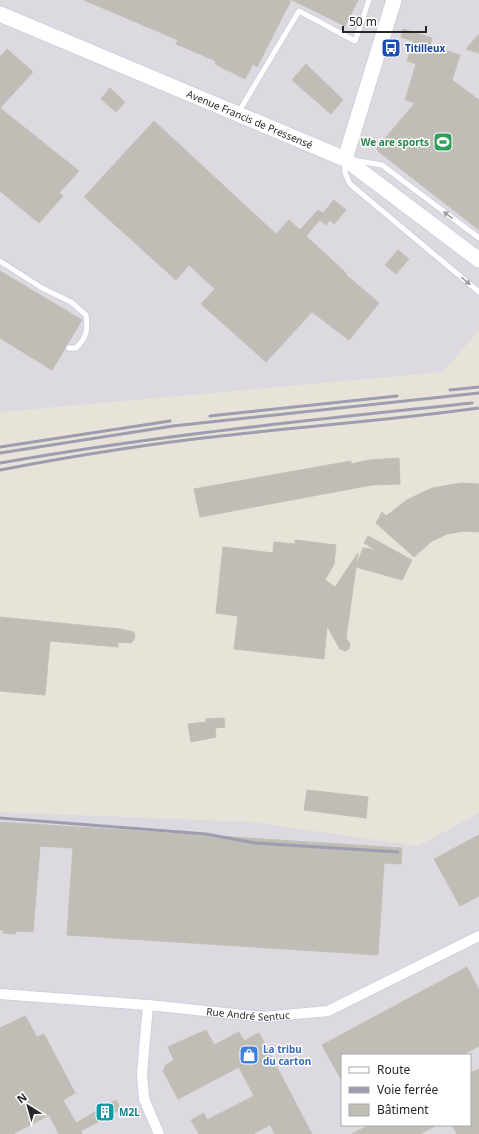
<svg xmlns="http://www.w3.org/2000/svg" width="479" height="1134" font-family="'Noto Sans',sans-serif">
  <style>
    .industrial { fill: #dcd9e1; fill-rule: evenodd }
    .building { fill: #c0bdb6; stroke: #c3bfb3 }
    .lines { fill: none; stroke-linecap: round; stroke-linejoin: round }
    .lane-casing { stroke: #cfd0df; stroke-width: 7 }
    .street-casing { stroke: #cfd0df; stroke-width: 12 }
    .secondary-casing { stroke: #cfd0df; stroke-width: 17 }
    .lane { stroke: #fff; stroke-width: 5 }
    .street { stroke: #fff; stroke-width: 10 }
    .secondary { stroke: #fff; stroke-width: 15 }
    .rail { stroke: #9d9daf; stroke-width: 3 }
    .oneway { fill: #9e9e9e }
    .labels { text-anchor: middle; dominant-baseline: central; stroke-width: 3; stroke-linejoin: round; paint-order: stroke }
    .transit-label { font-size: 10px; font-weight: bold; fill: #164399; stroke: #fff; text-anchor: start }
    .street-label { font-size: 10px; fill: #272727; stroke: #fff }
    .leisure-label { font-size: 10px; font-weight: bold; fill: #27864d; stroke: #fff; text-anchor: end }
    .shop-label { font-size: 10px; font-weight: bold; fill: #366cbe; stroke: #fff; text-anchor: start }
    .culture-label { font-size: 10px; font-weight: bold; fill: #0d838f; stroke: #fff; text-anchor: start }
  </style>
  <rect width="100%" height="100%" fill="#e8e3d9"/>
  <g class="industrial">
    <path d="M 0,0 L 479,0 L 479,330 L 443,372 L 0,412 Z"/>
    <path d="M 0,812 L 252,822 L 418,846 L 479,813 L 479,1134 L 0,1134 ZM 342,1055 L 470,1055 L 470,1125 L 342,1125 Z"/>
  </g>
  <g class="building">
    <path d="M 84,0 L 291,0 L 257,67 L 253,64 L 245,79 L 215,64 L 216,61 L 176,44 L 178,40 Z"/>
    <path d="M 292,0 L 358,0 L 345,26 Z"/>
    <path d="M 403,29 L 432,38 L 430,46 L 460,55 L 452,80 L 479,100 L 479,230 L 379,152 L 377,148 L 415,103 L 405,100 L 416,64 L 407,61 L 413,41 L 401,37 Z"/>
    <path d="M 479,34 L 479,53 L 466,49 Z"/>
    <path d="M 7,49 L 33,72 L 0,108 L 79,171 L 59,193 L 63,196 L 39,223 L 0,191 L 0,57 Z"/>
    <path d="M 306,64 L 343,100 L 331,114 L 292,80 Z"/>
    <path d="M 110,88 L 125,102 L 116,112 L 101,99 Z"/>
    <path d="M 154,121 L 276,234 L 289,220 L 300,230 L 318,210 L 323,213 L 334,200 L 346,210 L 334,224 L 330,220 L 326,225 L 320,220 L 306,236 L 347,274 L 346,275 L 379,303 L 349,340 L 312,312 L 266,362 L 201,304 L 215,289 L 189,265 L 176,280 L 84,197 Z"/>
    <path d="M 398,250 L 409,259 L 396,274 L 385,265 Z"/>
    <path d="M 0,271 L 82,320 L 52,370 L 0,338 Z"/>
    <path d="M 399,458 L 400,484 L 372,485 L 200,517 L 194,489 L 351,461 L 351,464 L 369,460 Z"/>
    <path d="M 461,483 L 479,484 L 479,532 L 464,531 L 447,534 L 432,541 L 414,557 L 376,523 L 382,512 L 386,516 L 407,500 L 419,494 L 432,488 Z"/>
    <path d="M 368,536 L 412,560 L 402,580 L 356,567 L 346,638 L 350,644 L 349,649 L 345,651 L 340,649 L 327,626 L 324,659 L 234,649 L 238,616 L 216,613 L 223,547 L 273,553 L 274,542 L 295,544 L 295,540 L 336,545 L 334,564 L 325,580 L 335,587 L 358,553 L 356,566 L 363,548 L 376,550 L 364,543 Z"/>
    <path d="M 0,617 L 120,629 L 134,632 L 135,638 L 131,643 L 118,642 L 118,647 L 50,641 L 45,695 L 0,691 Z"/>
    <path d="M 224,718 L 225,727 L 215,728 L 216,737 L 191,742 L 188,724 L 206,722 L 206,719 Z"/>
    <path d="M 307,790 L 368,797 L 366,818 L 304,810 Z"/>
    <path d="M 0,822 L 402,848 L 401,864 L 384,863 L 378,955 L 67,935 L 73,848 L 40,846 L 33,932 L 16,931 L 15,934 L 3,933 L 3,930 L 0,930 Z"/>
    <path d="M 479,835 L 479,896 L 460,906 L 434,859 Z"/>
    <path d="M 467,967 L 479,990 L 479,1046 L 462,1055 L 342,1055 L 342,1081 L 322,1045 Z"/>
    <path d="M 25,1016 L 37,1037 L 44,1034 L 75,1093 L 63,1100 L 76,1123 L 116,1100 L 121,1109 L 81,1131 L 82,1134 L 59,1134 L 49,1115 L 13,1134 L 0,1134 L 0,1028 Z"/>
    <path d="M 206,1030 L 214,1045 L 239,1032 L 244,1041 L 259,1033 L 312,1134 L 275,1134 L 270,1125 L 253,1134 L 199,1134 L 191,1120 L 204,1113 L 207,1120 L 254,1096 L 239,1067 L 178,1099 L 163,1071 L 166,1065 L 174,1060 L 168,1047 Z"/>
    <path d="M 479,1069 L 479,1134 L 457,1134 L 452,1125 L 470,1125 L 470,1073 Z"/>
    <path d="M 369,1125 L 437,1125 L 420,1134 L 352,1134 Z"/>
  </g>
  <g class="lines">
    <g class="lane-casing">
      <g id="lane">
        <path d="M 238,113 L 299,11 L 355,41 L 369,0"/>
        <path d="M 353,160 L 382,165 L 479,238"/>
        <path d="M 345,163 L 345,173 L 350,184 L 479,292"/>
        <path d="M 0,261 L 42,288 L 71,302 L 86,315 C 88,330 87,337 76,348 L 69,348"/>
      </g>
    </g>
    <g class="street-casing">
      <g id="street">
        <path id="s1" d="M 0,994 L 148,1005 L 264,1017 L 328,1011 L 479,936"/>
        <path d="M 148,1005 L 142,1074 L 144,1099 L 159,1134"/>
      </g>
    </g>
    <g class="secondary-casing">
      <g id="secondary">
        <path id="s2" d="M 0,14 L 345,159 L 479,260"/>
        <path d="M 345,159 L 394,0"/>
      </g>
    </g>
    <use href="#lane" class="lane"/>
    <use href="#street" class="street"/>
    <use href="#secondary" class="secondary"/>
    <g class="rail">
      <path d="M 450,390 L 479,387"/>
      <path d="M 210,416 L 397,396"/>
      <path d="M 0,447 L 170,421"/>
      <path d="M 0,453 L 173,426 L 479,393"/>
      <path d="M 0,463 C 157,435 313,420 472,403"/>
      <path d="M 0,470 C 73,456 147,444 221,436 C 307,426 393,420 479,408"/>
      <path d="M 0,818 L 206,834 L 255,843 L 398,852"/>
    </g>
  </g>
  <defs><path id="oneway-solid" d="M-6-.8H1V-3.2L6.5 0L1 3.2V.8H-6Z"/></defs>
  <g class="oneway">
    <use href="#oneway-solid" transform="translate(448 215) rotate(-143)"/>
    <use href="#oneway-solid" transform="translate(466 281) rotate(40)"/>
  </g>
  <defs>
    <g id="bus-square" transform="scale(1)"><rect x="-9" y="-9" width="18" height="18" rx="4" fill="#1a4fb4" stroke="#fff"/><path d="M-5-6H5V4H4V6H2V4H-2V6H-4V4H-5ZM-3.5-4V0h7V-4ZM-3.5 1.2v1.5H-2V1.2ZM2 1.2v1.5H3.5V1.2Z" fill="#fff"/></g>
    <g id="stadium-square" transform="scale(1)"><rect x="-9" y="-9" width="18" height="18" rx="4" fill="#2e9e5b" stroke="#fff"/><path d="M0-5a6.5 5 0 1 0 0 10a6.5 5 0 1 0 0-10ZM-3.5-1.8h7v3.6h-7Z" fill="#fff"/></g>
    <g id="shop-square" transform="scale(1)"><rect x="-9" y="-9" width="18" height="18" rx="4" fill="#3f7fe0" stroke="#fff"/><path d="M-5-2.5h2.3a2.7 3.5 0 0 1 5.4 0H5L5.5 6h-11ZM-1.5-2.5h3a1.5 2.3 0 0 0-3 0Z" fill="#fff"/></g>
    <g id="building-square" transform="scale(1)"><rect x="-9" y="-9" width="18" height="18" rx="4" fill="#0f9aa8" stroke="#fff"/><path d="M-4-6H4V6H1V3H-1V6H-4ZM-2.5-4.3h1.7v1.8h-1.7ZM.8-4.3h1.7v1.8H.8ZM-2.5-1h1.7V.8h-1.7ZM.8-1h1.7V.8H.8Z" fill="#fff"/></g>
  </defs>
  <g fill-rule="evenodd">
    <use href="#bus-square" x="391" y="48"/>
    <use href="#stadium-square" x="443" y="142"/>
    <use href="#shop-square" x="249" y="1055"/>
    <use href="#building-square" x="105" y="1112"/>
  </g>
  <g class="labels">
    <g class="transit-label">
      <text x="405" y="48">Titilleux</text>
    </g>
    <g class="street-label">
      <text stroke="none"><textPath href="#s2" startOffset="271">Avenue Francis de Pressensé</textPath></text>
      <text stroke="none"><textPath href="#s1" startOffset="249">Rue André Sentuc</textPath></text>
    </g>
    <g class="leisure-label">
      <text x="429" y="142">We are sports</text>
    </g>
    <g class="shop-label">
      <text x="263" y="1049">La tribu<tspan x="263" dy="12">du carton</tspan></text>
    </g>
    <g class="culture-label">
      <text x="119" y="1112">M2L</text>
    </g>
  </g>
  <rect x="341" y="1054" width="130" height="72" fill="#ffffff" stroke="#a9a9a9"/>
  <rect x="349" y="1067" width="20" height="6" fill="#ffffff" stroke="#a9a9a9"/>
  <text x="377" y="1074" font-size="12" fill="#272727">Route</text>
  <rect x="349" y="1087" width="20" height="6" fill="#9d9daf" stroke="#a9a9a9"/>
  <text x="377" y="1094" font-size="12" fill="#272727">Voie ferrée</text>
  <rect x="349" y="1104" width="20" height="12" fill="#c0bdb6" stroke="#a9a9a9"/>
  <text x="377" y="1114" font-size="12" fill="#272727">Bâtiment</text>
  <g transform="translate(28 1106) rotate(323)" stroke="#ffffff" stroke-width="3" paint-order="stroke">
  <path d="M0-3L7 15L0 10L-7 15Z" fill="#272727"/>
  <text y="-6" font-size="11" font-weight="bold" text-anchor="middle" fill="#272727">N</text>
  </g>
  <path d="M343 26v6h83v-6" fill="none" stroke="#272727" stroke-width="2"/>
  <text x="349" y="26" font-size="12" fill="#272727" stroke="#ffffff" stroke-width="3" paint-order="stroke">50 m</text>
</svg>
